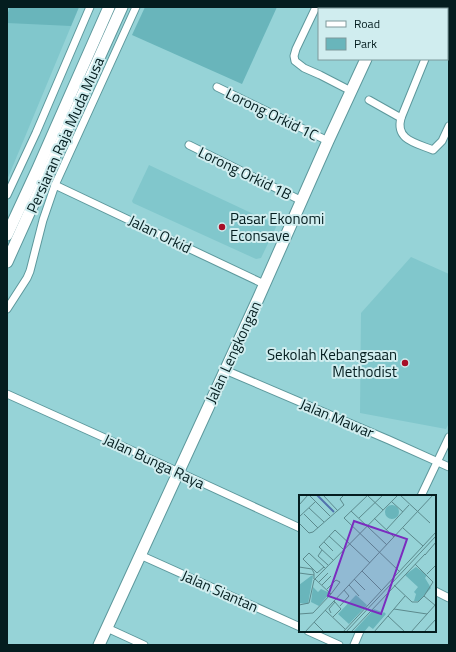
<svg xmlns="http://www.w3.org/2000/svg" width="456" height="652" font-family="'Titillium Web',sans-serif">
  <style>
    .built { fill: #81c7cc }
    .green { fill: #69b5bb }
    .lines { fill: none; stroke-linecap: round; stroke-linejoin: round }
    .street-casing { stroke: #5d989c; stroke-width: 9 }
    .secondary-casing { stroke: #5d989c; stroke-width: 13 }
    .street { stroke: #fff; stroke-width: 7 }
    .secondary { stroke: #fff; stroke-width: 11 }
    .poi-dot { fill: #a70f28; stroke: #d0edef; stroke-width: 1.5 }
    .labels { text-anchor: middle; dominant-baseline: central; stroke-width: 4; stroke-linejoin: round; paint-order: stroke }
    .street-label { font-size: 15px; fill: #041d1f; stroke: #d0edef }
    .poi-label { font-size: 15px; fill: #041d1f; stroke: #d0edef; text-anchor: start }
    .inset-river { fill: none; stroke: #5172ac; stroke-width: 2 }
    .inset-road { fill: none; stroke: #5c8a8d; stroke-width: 1 }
    .view { fill: #7b2cbf; fill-opacity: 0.15; stroke: #7b2cbf; stroke-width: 2 }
    .inset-edge { fill: none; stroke: #041d1f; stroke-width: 2 }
  </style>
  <rect width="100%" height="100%" fill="#96d3d7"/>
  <g class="built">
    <path d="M 7,7 L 79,7 L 7,180 Z"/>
    <path d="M 149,165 L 277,225 L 261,258 L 256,259 L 133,203 L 132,201 Z"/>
    <path d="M 411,257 L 449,274 L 449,423 L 446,429 L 360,413 L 361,313 Z"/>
  </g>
  <g class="green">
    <path d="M 10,7 L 79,7 L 71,26 L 7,23 L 7,15 Z"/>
    <path d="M 145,7 L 277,7 L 242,84 L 132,35 Z"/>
  </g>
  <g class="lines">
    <g class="street-casing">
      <g id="street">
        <path d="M 316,7 L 296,49 L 294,56 L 295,61 L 304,68 L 320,75 L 351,91"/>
        <path d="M 447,10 L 448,7"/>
        <path d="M 447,33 L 449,34"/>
        <path d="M 425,59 L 401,118 C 395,140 416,143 433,150 L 442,141 L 449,126"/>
        <path d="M 217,87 L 328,141"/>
        <path d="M 369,100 L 401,118"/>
        <path d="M 189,145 L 302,201"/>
        <path d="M 55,185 L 264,284"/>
        <path d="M 7,195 L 36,133 L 90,7"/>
        <path d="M 7,309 L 27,278 L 30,271 L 43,220 L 55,185 L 136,7"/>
        <path d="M 225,370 L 389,440 L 449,467"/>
        <path d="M 7,394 L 107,439 L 300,528"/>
        <path d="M 421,496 L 449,437"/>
        <path d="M 140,555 L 300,627"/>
        <path d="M 435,591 L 449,598"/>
        <path d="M 107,628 L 144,645"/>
        <path d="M 308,631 L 339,645"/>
        <path d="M 354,645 L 360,631"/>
      </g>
    </g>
    <g class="secondary-casing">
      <g id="secondary">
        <path d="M 389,9 L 390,7"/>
        <path d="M 7,235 L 38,168 L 109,7"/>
        <path d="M 7,262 L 122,7"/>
        <path d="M 99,645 L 258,299 L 328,141 L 366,59"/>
      </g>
    </g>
    <use href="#street" class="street"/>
    <use href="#secondary" class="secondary"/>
  </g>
  <g class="poi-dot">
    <circle cx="222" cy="227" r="4"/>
    <circle cx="405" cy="363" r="4"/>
  </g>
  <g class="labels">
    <g class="street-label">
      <text transform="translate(272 114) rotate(26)">Lorong Orkid 1C</text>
      <text transform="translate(65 135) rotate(-66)">Persiaran Raja Muda Musa</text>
      <text transform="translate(245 173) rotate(26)">Lorong Orkid 1B</text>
      <text transform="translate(160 234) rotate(26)">Jalan Orkid</text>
      <text transform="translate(233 352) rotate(-65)">Jalan Lengkongan</text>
      <text transform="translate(337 418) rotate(23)">Jalan Mawar</text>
      <text transform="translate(154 461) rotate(25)">Jalan Bunga Raya</text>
      <text transform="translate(220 591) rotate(24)">Jalan Siantan</text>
    </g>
    <g class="poi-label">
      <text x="230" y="218">Pasar Ekonomi<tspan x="230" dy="17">Econsave</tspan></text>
      <text x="397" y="354" text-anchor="end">Sekolah Kebangsaan<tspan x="397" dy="17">Methodist</tspan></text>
    </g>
  </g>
  <g transform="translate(299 495)">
    <rect width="137" height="137" fill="#96d3d7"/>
    <path d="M86 17a7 7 0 1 1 14 0a7 7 0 1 1-14 0ZM 117,72 L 128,80 L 126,83 L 132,93 L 120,106 L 115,106 L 117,99 L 115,97 L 119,92 L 106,80 ZM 12,81 L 14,81 L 9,109 L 0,108 L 0,90 ZM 14,92 L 19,97 L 22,94 L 31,98 L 20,111 L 12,107 ZM 57,100 L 68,110 L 50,129 L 39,119 ZM 75,114 L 83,117 L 82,120 L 85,117 L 87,119 L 74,134 L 70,131 L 65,137 L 54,137 Z" fill="#69b5bb"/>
    <path class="inset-river" d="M 18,0 L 35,17"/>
    <path class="inset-road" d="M 10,0 L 31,21M 24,0 L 39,16M 69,0 L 45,23 L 101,77M 101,0 L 131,28M 69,1 L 84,15M 93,7 L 104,17M 0,10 L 9,0M 10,13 L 25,27M 52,16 L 88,50M 5,19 L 19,33M 0,22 L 16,7M 60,23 L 84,0M 75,23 L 95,42M 0,28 L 10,38 L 14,37 L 45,10 L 41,4 L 45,0M 104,33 L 124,51M 87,35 L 110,10M 30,41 L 44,54M 25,47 L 34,56M 23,55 L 19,61 L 29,70M 126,60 L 137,47M 34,65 L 20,52 L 36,35 L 71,68M 0,72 L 13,74 L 15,78 L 15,84M 25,72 L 18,78 L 4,64 L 10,58 L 26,73M 63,76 L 83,96M 0,78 L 15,80M 128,79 L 137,70M 55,84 L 66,95M 20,87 L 29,78M 23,90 L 32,81M 50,90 L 60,101M 95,90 L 113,107 L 119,107 L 125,101 L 134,87 L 116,69M 28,94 L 37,85 L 41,87 L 32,99M 125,101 L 137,111M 0,110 L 10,108 L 15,85 L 99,0M 41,111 L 50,101 L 45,95M 95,114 L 128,119M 26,115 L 46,134M 32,118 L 30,114 L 36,107M 0,119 L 14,118 L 32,99 L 16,84M 34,122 L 42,114 L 35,106M 15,127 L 25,137M 6,137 L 134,0M 44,137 L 137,37M 47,137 L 137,41M 52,137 L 126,59M 75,137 L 89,121M 106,137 L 89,121 L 106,101M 112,137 L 137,109M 125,137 L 137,124"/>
    <path class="view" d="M 55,26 L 108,44 L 82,119 L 29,101 Z"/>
    <rect width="137" height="137" class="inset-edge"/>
  </g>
  <rect width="456" height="652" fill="none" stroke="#041d1f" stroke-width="16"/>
  <rect x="318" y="8" width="130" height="52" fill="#d0edef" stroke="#7e9a9c"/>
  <rect x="326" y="21" width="20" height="6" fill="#ffffff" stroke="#7e9a9c"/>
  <text x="354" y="28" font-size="12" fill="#041d1f">Road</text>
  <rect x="326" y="38" width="20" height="12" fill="#69b5bb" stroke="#7e9a9c"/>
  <text x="354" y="48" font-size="12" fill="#041d1f">Park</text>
</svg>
